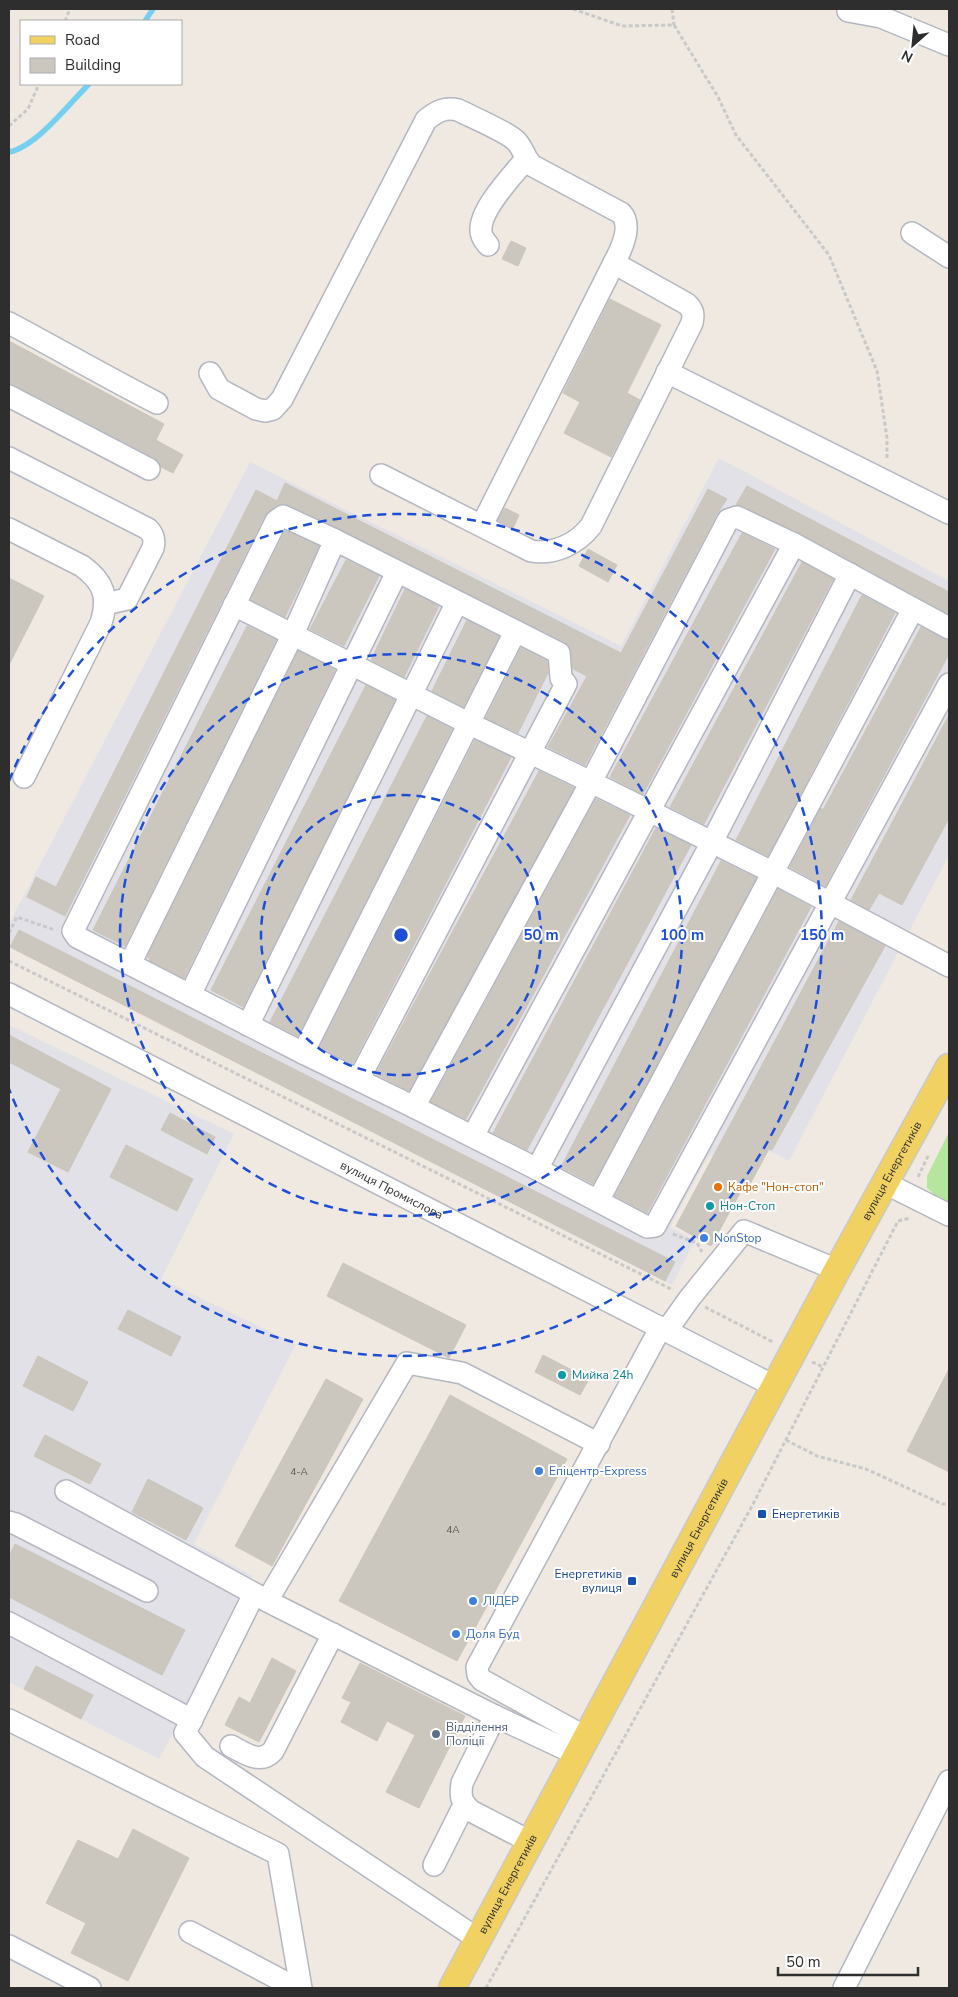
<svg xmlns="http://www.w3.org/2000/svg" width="958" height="1997" font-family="'Nunito Sans',sans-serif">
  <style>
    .industrial { fill: #e3e1e8 }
    .green { fill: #b6e59e }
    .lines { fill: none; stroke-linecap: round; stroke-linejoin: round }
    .stream { stroke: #75cff0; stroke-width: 5.5 }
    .building { fill: #cbc7bf; stroke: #cbc5ba }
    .minor-casing { stroke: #b4b7c1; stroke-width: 24 }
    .major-casing { stroke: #c9c9c9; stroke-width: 29 }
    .path { stroke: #c9c9c9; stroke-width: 3; stroke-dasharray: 4 2.5; stroke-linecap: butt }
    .minor { stroke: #fff; stroke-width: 21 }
    .major { stroke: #f2d163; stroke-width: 26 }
    .ring { fill: none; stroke: #1d4ed8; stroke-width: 2.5; stroke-dasharray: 9 6 }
    .food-dot { fill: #e8710a; stroke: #fff; stroke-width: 2 }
    .culture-dot { fill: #0f9aa8; stroke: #fff; stroke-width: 2 }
    .shop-dot { fill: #3f7fe0; stroke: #fff; stroke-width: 2 }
    .transit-dot { fill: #1a4fb4; stroke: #fff; stroke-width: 2 }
    .service-dot { fill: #5c6f8a; stroke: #fff; stroke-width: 2 }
    .labels { text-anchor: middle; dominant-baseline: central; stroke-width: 4; stroke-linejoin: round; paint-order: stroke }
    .number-label { font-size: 10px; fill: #555452 }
    .street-label { font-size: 12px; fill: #2e2e2e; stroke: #fff }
    .food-label { font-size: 12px; fill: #c56008; stroke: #fff; text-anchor: start }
    .culture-label { font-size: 12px; fill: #0d838f; stroke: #fff; text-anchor: start }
    .shop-label { font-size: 12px; fill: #366cbe; stroke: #fff; text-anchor: start }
    .transit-label { font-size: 12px; fill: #164399; stroke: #fff; text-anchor: start }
    .service-label { font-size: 12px; fill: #4e5e75; stroke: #fff; text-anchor: start }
    .centre { fill: #1d4ed8; stroke: #fff; stroke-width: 2.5 }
    .ring-label { font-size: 15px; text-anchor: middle; font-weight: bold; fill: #1d4ed8; stroke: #fff; stroke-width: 4; stroke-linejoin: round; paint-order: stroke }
  </style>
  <rect width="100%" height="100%" fill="#efe9e1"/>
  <g class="industrial">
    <path d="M 719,458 L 949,581 L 949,855 L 789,1161 L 746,1139 L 731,1166 L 709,1155 L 670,1227 L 695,1240 L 672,1285 L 9,944 L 9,924 L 250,462 L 621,646 Z"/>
    <path d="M 9,1025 L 234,1134 L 161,1279 L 296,1344 L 194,1544 L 253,1576 L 159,1759 L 9,1682 Z"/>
  </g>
  <path class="green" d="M 949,1132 L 949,1202 L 935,1195 L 927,1188 L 927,1176 Z"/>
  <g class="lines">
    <g class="stream">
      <path d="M 145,21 L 153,9"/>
      <path d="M 9,152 C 36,147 69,104 89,84"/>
    </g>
  </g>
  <g class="building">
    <path d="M 511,241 L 526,248 L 518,266 L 502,259 Z"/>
    <path d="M 610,299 L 661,325 L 627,393 L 640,400 L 611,457 L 564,433 L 580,402 L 563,393 Z"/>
    <path d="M 9,341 L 164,424 L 156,440 L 183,455 L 173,473 L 161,467 L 155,458 L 15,385 L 9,384 Z"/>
    <path d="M 285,483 L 621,653 L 708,489 L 727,499 L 717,514 L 585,765 L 548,747 L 587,676 L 573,669 L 571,652 L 565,642 L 340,529 L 288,505 L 281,504 L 276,506 L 265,515 L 65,916 L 27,897 L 36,877 L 56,887 L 256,490 L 277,501 Z"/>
    <path d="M 747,486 L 949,592 L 949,614 L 799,533 L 742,506 L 736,505 Z"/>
    <path d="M 505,508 L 519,515 L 513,528 L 498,520 Z"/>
    <path d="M 285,531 L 319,546 L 285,617 L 251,600 Z"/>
    <path d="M 742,533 L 775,549 L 643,794 L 610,777 Z"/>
    <path d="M 588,549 L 617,565 L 608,582 L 579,566 Z"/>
    <path d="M 346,560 L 379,576 L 344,646 L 310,629 Z"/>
    <path d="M 802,562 L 833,579 L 704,824 L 670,807 Z"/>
    <path d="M 9,578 L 44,596 L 9,665 Z"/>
    <path d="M 405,589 L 439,606 L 404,677 L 371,660 Z"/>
    <path d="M 862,595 L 895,613 L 768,856 L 736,840 Z"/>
    <path d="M 467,620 L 499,637 L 463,707 L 432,691 Z"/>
    <path d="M 247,626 L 276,640 L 125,946 L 93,930 Z"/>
    <path d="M 921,627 L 949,640 L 949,654 L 825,886 L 790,867 L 821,808 L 823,810 Z"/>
    <path d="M 521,648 L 547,661 L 548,673 L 518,733 L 486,718 Z"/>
    <path d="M 298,651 L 335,670 L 184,978 L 149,960 L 150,959 L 147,957 Z"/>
    <path d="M 366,685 L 395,700 L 243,1007 L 211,990 Z"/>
    <path d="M 949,715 L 949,818 L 902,905 L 879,893 L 869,910 L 851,900 Z"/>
    <path d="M 427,716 L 452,729 L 298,1036 L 270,1022 Z"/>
    <path d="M 475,740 L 511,757 L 353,1063 L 320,1047 Z"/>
    <path d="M 539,771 L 574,788 L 409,1091 L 376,1074 Z"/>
    <path d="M 596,799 L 630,815 L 466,1119 L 431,1102 Z"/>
    <path d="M 656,828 L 691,845 L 527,1150 L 493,1133 Z"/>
    <path d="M 721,861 L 756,878 L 593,1184 L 561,1167 Z"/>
    <path d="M 778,889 L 811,907 L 647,1213 L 615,1196 Z"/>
    <path d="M 839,921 L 885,946 L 772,1150 L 769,1149 L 749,1186 L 745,1184 L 711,1246 L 676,1226 Z"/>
    <path d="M 19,930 L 45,943 L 675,1262 L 665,1281 L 10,947 Z"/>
    <path d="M 9,1035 L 111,1089 L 68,1172 L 28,1152 L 61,1089 L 9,1062 Z"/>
    <path d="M 170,1113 L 215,1137 L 207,1154 L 161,1130 Z"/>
    <path d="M 126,1145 L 193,1179 L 177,1211 L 110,1177 Z"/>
    <path d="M 343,1263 L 466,1325 L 449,1358 L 327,1296 Z"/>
    <path d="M 128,1310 L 181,1337 L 171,1356 L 118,1329 Z"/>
    <path d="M 543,1355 L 589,1379 L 580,1395 L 535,1372 Z"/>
    <path d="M 38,1356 L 88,1382 L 73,1411 L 23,1386 Z"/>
    <path d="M 949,1369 L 949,1472 L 907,1451 Z"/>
    <path d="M 326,1379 L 363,1399 L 272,1566 L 235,1546 Z"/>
    <path d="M 450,1395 L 567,1459 L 457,1661 L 339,1601 Z"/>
    <path d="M 45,1435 L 101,1464 L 90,1484 L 34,1456 Z"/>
    <path d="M 148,1479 L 203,1508 L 186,1540 L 132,1512 Z"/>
    <path d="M 15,1544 L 185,1630 L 162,1675 L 9,1597 L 9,1557 Z"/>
    <path d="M 272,1658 L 296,1671 L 259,1742 L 225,1725 L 239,1697 L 250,1703 Z"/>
    <path d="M 360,1663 L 465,1716 L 419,1808 L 386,1792 L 415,1735 L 387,1721 L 377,1741 L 341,1722 L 351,1702 L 342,1698 Z"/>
    <path d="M 36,1666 L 93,1695 L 81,1719 L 24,1689 Z"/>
    <path d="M 133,1829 L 189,1858 L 128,1981 L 71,1953 L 86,1923 L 46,1903 L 78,1840 L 118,1859 Z"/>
  </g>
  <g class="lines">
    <g class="minor-casing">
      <g id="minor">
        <path d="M 848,11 L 881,17 L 949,45"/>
        <path d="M 912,233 L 949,257"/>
        <path d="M 488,245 C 485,241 481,237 481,231 C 479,210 513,175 526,159"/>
        <path d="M 9,323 C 58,349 106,377 157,403"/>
        <path d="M 667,372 L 949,513"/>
        <path d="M 210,373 L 219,389 L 256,409 L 265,411 L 273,409 L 282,399 L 426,120 C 437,111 445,107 458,110 C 472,117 505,131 515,140 C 524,148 524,159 533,166 L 621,213 C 633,226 621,250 614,263 L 482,525"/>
        <path d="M 9,396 L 149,469"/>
        <path d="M 9,458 L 148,529 C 154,535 155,540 153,548 L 127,599 L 105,604"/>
        <path d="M 381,475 L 531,551 C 554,555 577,544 591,526 L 692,323 C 694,314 693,310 687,304 L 614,263"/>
        <path d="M 9,529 L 82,566 C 104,582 109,597 101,623 L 24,777"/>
        <path d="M 234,605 L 468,723 L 591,782 L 772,872 L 949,966"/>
        <path d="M 949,628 L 794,544 L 737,517 L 728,520 L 591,782 L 414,1107 L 537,1169 L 647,1227 L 655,1226 L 949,684"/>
        <path d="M 130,964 L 293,634 L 335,540"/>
        <path id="s1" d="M 9,994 L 774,1386"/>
        <path d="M 190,995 L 397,572"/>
        <path d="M 248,1025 L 457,602"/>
        <path d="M 303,1053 L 515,632"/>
        <path d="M 359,1079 L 566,684 L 561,678 L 559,653 L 335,540 L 283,516 L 276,521 L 73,931 L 77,937 L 303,1053 L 414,1107"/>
        <path d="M 473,1136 L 794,544"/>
        <path d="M 537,1169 L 712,842 L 850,574"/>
        <path d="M 885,1183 L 949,1215"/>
        <path d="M 598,1201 L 913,609"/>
        <path d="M 667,1330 L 689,1299 L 744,1231 L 837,1270"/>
        <path d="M 66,1491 L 277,1606 L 495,1716 L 578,1755"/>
        <path d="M 9,1522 L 16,1524 L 147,1591"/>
        <path d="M 254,1594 L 185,1733 L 205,1757 L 478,1939"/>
        <path d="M 267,1601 L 407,1363 L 462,1373 L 599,1444"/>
        <path d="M 9,1623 L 192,1720"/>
        <path d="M 495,1716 L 462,1783 C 460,1796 461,1802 471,1811 L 531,1842"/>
        <path d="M 9,1720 L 278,1854 L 301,1988"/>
        <path d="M 587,1738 L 482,1680 L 478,1675 L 477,1667 L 661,1327"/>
        <path d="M 231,1746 C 245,1753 260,1765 273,1751 L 333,1634"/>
        <path d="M 434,1865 L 464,1805"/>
        <path d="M 190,1932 L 296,1988"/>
        <path d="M 9,1946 L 90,1988"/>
        <path d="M 844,1988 L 949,1781"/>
      </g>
    </g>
    <g class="major-casing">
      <g id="major">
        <path id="s2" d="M 452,1988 L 837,1270 L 949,1067"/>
      </g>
    </g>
    <g class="path">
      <path d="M 573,9 L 622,26 L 674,25 L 718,97 L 736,135 L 829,255 L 877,371 L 887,438 L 887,460"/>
      <path d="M 672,9 L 674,25"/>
      <path d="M 65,21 L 70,9"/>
      <path d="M 9,126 L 28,109 L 39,84"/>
      <path d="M 9,933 L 17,917 L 55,930"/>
      <path d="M 9,961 L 673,1290"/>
      <path d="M 918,1177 L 929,1154"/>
      <path d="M 673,1234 L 697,1243 L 702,1252"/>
      <path d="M 705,1307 L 773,1342"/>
      <path d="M 812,1362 L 823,1367"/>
      <path d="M 786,1440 L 817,1456 L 866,1469 L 942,1504 L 949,1504"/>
      <path d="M 486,1988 L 752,1506 L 898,1221 L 911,1218"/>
    </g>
    <use href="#minor" class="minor"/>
    <use href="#major" class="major"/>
  </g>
  <g class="ring">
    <circle cx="401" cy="935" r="140"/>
    <circle cx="401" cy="935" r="281"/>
    <path d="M9 781A421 421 0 1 1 9 1089"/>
  </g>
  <circle class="food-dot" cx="718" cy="1187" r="5"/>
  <g class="culture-dot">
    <circle cx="710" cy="1206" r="5"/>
    <circle cx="562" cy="1375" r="5"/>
  </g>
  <g class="shop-dot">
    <circle cx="704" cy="1238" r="5"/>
    <circle cx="539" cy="1471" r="5"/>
    <circle cx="473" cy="1601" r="5"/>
    <circle cx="456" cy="1634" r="5"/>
  </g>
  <g class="transit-dot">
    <rect x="757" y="1509" width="10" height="10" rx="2.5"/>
    <rect x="627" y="1576" width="10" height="10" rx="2.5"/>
  </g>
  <circle class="service-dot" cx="436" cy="1734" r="5"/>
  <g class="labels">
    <g class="number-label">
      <text x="299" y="1472">4-А</text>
      <text x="453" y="1530">4А</text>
    </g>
    <g class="street-label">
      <text stroke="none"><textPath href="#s2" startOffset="928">вулиця Енергетиків</textPath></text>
      <text stroke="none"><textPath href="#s1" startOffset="430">вулиця Промислова</textPath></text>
      <text stroke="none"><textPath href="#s2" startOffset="522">вулиця Енергетиків</textPath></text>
      <text stroke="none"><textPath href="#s2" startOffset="118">вулиця Енергетиків</textPath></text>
    </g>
    <g class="food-label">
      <text x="728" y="1187">Кафе "Нон-стоп"</text>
    </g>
    <g class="culture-label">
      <text x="720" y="1206">Нон-Стоп</text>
      <text x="572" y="1375">Мийка 24һ</text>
    </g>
    <g class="shop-label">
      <text x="714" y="1238">NonStop</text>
      <text x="549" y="1471">Епіцентр-Express</text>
      <text x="483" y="1601">ЛІДЕР</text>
      <text x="466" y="1634">Доля Буд</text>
    </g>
    <g class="transit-label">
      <text x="772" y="1514">Енергетиків</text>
      <text x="622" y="1574" text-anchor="end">Енергетиків<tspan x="622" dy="14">вулиця</tspan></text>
    </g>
    <g class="service-label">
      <text x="446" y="1727">Відділення<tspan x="446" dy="14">Поліції</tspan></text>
    </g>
  </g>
  <circle cx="401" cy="935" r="8" class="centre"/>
  <g class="ring-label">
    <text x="541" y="940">50 m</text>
    <text x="682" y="940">100 m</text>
    <text x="822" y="940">150 m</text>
  </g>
  <rect width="958" height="1997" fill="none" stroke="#2e2e2e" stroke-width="20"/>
  <rect x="20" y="20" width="162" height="65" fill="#ffffff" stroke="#ababab"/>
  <rect x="30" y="36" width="25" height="8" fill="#f2d163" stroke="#ababab"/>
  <text x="65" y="45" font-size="15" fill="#2e2e2e">Road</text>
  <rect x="30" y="58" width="25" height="15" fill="#cbc7bf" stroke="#ababab"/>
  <text x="65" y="70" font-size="15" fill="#2e2e2e">Building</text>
  <g transform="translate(913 45) rotate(207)" stroke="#ffffff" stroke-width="4" paint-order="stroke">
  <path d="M0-4L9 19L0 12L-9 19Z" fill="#2e2e2e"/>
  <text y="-8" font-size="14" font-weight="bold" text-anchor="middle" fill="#2e2e2e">N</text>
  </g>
  <path d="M778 1967v8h140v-8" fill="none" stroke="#2e2e2e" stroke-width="2.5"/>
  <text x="786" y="1967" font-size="15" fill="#2e2e2e" stroke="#ffffff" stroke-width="4" paint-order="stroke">50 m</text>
</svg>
